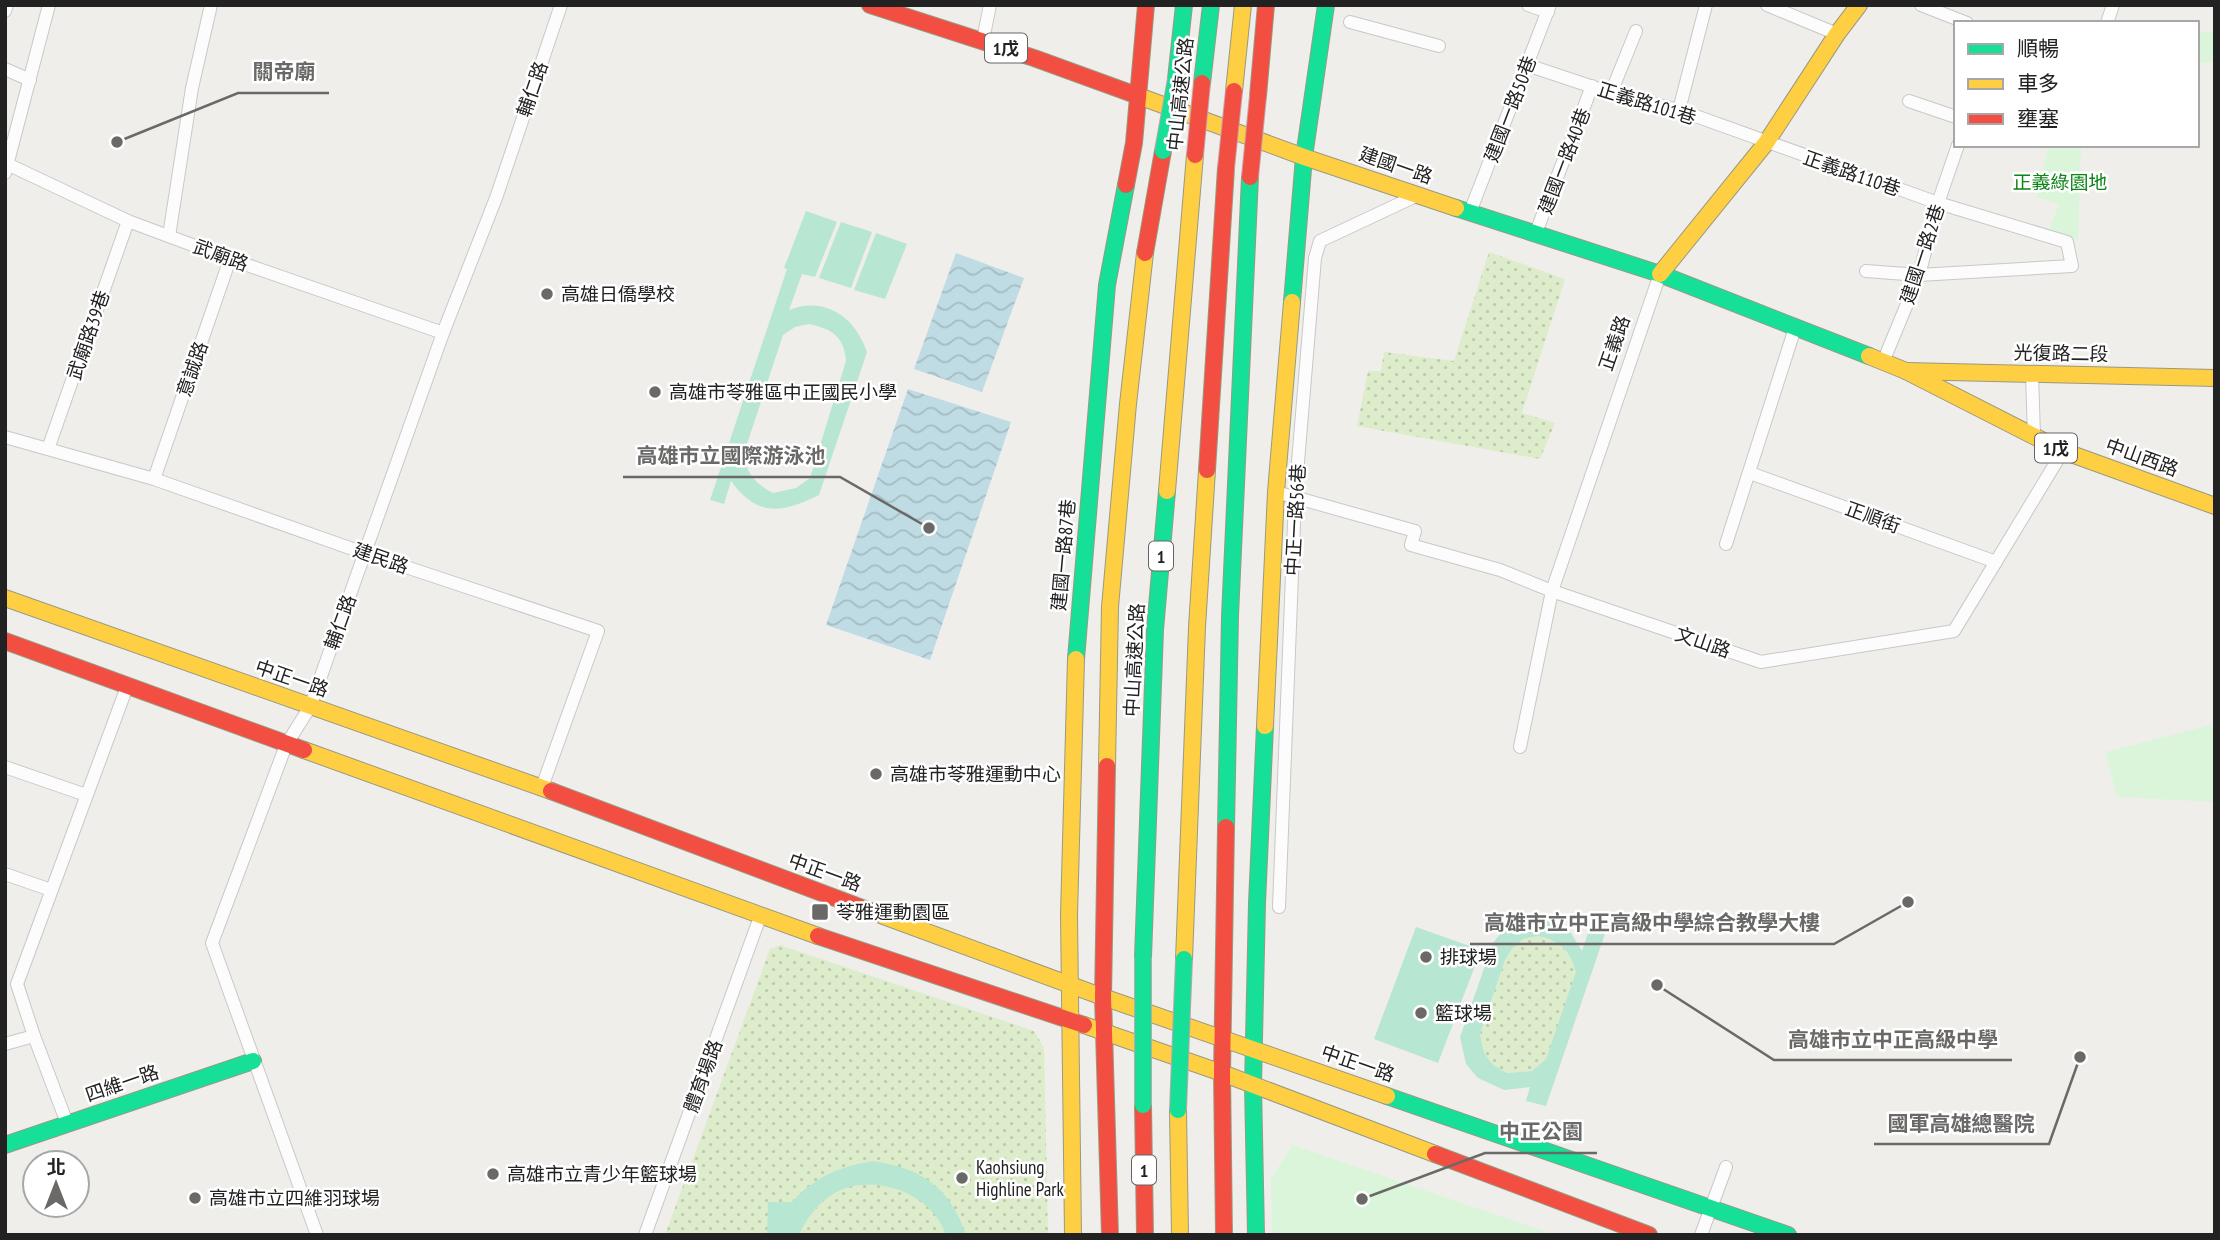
<svg xmlns="http://www.w3.org/2000/svg" width="2220" height="1240" font-family="'PT Sans Narrow','Noto Sans TC',sans-serif">
  <style>
    .grass { fill: url(#grass-dots) }
    .park { fill: #daf5da }
    .pitch { fill: #b7e6d2; fill-rule: evenodd }
    .water { fill: url(#water-waves) }
    .lines { fill: none; stroke-linecap: round; stroke-linejoin: round }
    .street-casing { stroke: #c9c8c7; stroke-width: 14 }
    .fast-casing { stroke: #999a82; stroke-width: 18 }
    .slow-casing { stroke: #999a82; stroke-width: 18 }
    .jam-casing { stroke: #999a82; stroke-width: 18 }
    .street { stroke: #fdfcfc; stroke-width: 12 }
    .fast { stroke: #16e098; stroke-width: 16 }
    .slow { stroke: #ffcf43; stroke-width: 16 }
    .jam { stroke: #f24e42; stroke-width: 16 }
    .fast-bridge-casing { stroke: #c5a2ac; stroke-width: 18; stroke-linecap: butt }
    .jam-bridge-casing { stroke: #c5a2ac; stroke-width: 18; stroke-linecap: butt }
    .fast-bridge { stroke: #16e098; stroke-width: 16 }
    .jam-bridge { stroke: #f24e42; stroke-width: 16 }
    .poi-dot { fill: #6a6968; stroke: #fff; stroke-width: 2.5 }
    .labels { text-anchor: middle; dominant-baseline: central; stroke-width: 5; stroke-linejoin: round; paint-order: stroke }
    .shield { fill: #fff; stroke: #646464; stroke-width: 2 }
    .shield-label { font-size: 18px; font-weight: bold; fill: #222 }
    .street-label { font-size: 19px; fill: #222; stroke: #fff }
    .park-label { font-size: 19px; fill: #0c8416; stroke: #fff }
    .poi-label { font-size: 19px; fill: #222; stroke: #fff; text-anchor: start }
    .leader { fill: none; stroke: #6a6968; stroke-width: 2.5 }
    .callout-dot { fill: #6a6968; stroke: #fff; stroke-width: 2.5 }
    .callout-label { font-size: 21px; text-anchor: middle; font-weight: bold; fill: #6a6968; stroke: #fff; stroke-width: 5; stroke-linejoin: round; paint-order: stroke }
  </style>
  <defs>
    <pattern id="grass-dots" width="8" height="8" patternUnits="userSpaceOnUse" patternTransform="scale(1.75)"><rect width="8" height="8" fill="#ddeccb"/><path d="M2 2h.1M6 6h.1" fill="none" stroke="#bdcaae" stroke-width="1.8" stroke-linecap="round"/></pattern>
    <pattern id="water-waves" width="16" height="10" patternUnits="userSpaceOnUse" patternTransform="scale(1.75)"><rect width="16" height="10" fill="#bfdbe3"/><path d="M0 5q4-4 8 0t8 0" fill="none" stroke="#a4bcc2"/></pattern>
  </defs>
  <rect width="100%" height="100%" fill="#f0eeeb"/>
  <g class="grass">
    <path d="M 1489,252 L 1565,279 L 1522,413 L 1555,423 L 1540,459 L 1357,426 L 1368,371 L 1381,371 L 1384,352 L 1454,361 Z"/>
    <path d="M 1538,936 C 1560,941 1569,950 1577,972 L 1546,1059 L 1532,1071 L 1507,1073 L 1493,1065 L 1484,1053 L 1480,1034 L 1505,960 L 1512,949 L 1523,939 Z"/>
    <path d="M 780,945 L 1034,1031 L 1044,1048 L 1048,1235 L 665,1235 L 770,949 Z"/>
  </g>
  <g class="park">
    <path d="M 2197,32 L 2215,32 L 2215,62 L 2197,63 Z"/>
    <path d="M 2049,145 L 2081,145 L 2078,240 L 2049,229 L 2059,204 L 2036,197 Z"/>
    <path d="M 2215,724 L 2215,802 L 2117,797 L 2105,752 Z"/>
    <path d="M 1293,1145 L 1555,1235 L 1272,1235 L 1271,1178 Z"/>
  </g>
  <g class="pitch">
    <path d="M 806,211 L 837,222 L 815,277 L 802,274 L 789,310 C 825,296 855,317 867,352 L 819,495 C 782,513 758,518 731,481 L 724,504 L 710,500 L 787,269 L 784,268 ZM 809,324 C 832,329 844,336 846,361 L 810,478 L 796,488 L 773,493 C 756,484 748,475 743,456 L 783,335 L 795,327 Z"/>
    <path d="M 841,222 L 872,232 L 851,288 L 819,278 Z"/>
    <path d="M 876,233 L 907,244 L 885,299 L 854,290 Z"/>
    <path d="M 1593,918 L 1609,922 L 1546,1106 L 1526,1101 L 1530,1087 L 1504,1090 L 1478,1078 L 1466,1064 L 1460,1037 L 1493,943 L 1503,930 L 1535,921 L 1553,922 L 1571,933 L 1582,951 ZM 1538,936 C 1560,941 1570,950 1576,972 L 1546,1059 L 1532,1071 L 1507,1073 L 1493,1065 L 1484,1053 L 1480,1034 L 1505,960 L 1512,949 L 1523,939 Z"/>
    <path d="M 1416,927 L 1481,950 L 1438,1063 L 1374,1039 Z"/>
    <path d="M 873,1161 C 921,1168 950,1187 966,1235 L 946,1235 C 932,1192 871,1171 833,1194 C 818,1203 806,1219 799,1235 L 767,1235 L 768,1202 L 792,1202 C 816,1176 839,1167 873,1161 Z"/>
  </g>
  <g class="water">
    <path d="M 956,253 L 1024,278 L 982,392 L 914,369 Z"/>
    <path d="M 908,389 L 1011,422 L 930,660 L 826,625 Z"/>
  </g>
  <g class="lines">
    <g class="street-casing">
      <g id="street">
        <path d="M 1528,5 L 1548,12"/>
        <path d="M 1767,5 L 1837,34"/>
        <path d="M 1921,5 L 1967,23"/>
        <path d="M 5,11 L 7,5"/>
        <path d="M 1350,22 L 1439,46"/>
        <path d="M 2107,23 L 2113,5"/>
        <path d="M 983,40 L 990,5"/>
        <path d="M 1527,65 L 1611,93 L 1679,110 L 1938,203 L 2067,242 L 2072,266 L 1919,275 L 1866,271"/>
        <path d="M 5,69 L 30,80"/>
        <path d="M 1611,93 L 1636,31"/>
        <path d="M 1909,101 L 1956,117"/>
        <path d="M 1679,110 L 1706,5"/>
        <path d="M 5,163 L 128,221 L 230,259 L 443,333"/>
        <path d="M 5,173 L 49,5"/>
        <path d="M 1470,212 L 1550,5"/>
        <path d="M 1535,235 L 1592,86"/>
        <path d="M 169,236 L 192,88 L 211,5"/>
        <path d="M 1883,362 L 1919,275 L 1938,203 L 1958,145"/>
        <path d="M 2032,374 L 2034,436"/>
        <path d="M 5,437 L 154,479 L 364,553 L 598,631 L 542,787"/>
        <path d="M 48,449 L 128,221"/>
        <path d="M 1750,473 L 1996,562"/>
        <path d="M 154,479 L 230,259"/>
        <path d="M 1276,492 L 1415,531 L 1411,545 L 1500,570 L 1552,591 L 1761,662 L 1954,631 L 2063,451"/>
        <path d="M 1726,544 L 1795,328"/>
        <path d="M 1520,747 L 1552,591 L 1660,274"/>
        <path d="M 5,767 L 86,795"/>
        <path d="M 5,874 L 51,890"/>
        <path d="M 1279,907 L 1295,498 L 1315,258 L 1320,241 L 1418,195"/>
        <path d="M 5,1044 L 34,1036"/>
        <path d="M 67,1123 L 34,1036 L 17,984 L 128,684"/>
        <path d="M 317,1235 L 212,943 L 286,745 L 310,707 L 443,333 L 496,198 L 561,5"/>
        <path d="M 645,1235 L 760,917"/>
        <path d="M 1701,1235 L 1726,1167"/>
      </g>
    </g>
    <g class="fast-casing">
      <g id="fast">
        <path d="M 1176,79 L 1184,5"/>
        <path d="M 1202,83 L 1211,5"/>
        <path d="M 1456,208 L 1660,274 L 1869,356"/>
        <path d="M 1292,302 L 1304,157 L 1326,5"/>
        <path d="M 1076,659 L 1107,285 L 1126,185"/>
        <path d="M 1226,827 L 1230,616 L 1250,177"/>
        <path d="M 1143,957 L 1155,630 L 1167,491"/>
        <path d="M 1387,1096 L 1788,1235"/>
        <path d="M 5,1145 L 253,1061"/>
        <path d="M 1256,1235 L 1253,1085 L 1257,903 L 1265,726"/>
      </g>
    </g>
    <g class="slow-casing">
      <g id="slow">
        <path d="M 1234,91 L 1243,5"/>
        <path d="M 1133,94 L 1304,157 L 1456,208"/>
        <path d="M 1660,274 L 1766,143 L 1837,34 L 1859,5"/>
        <path d="M 1869,356 L 1906,371 L 2063,451 L 2215,506"/>
        <path d="M 1906,371 L 2215,378"/>
        <path d="M 1167,491 L 1195,155"/>
        <path d="M 5,598 L 551,791"/>
        <path d="M 1265,726 L 1276,492 L 1292,302"/>
        <path d="M 304,750 L 818,936"/>
        <path d="M 1107,766 L 1110,607 L 1128,404 L 1145,253"/>
        <path d="M 878,914 L 1103,997 L 1387,1096"/>
        <path d="M 1184,959 L 1197,627 L 1207,470"/>
        <path d="M 1084,1025 L 1222,1073 L 1435,1154"/>
        <path d="M 1178,1110 L 1180,1235"/>
        <path d="M 1073,1235 L 1069,915 L 1076,659"/>
      </g>
    </g>
    <g class="jam-casing">
      <g id="jam">
        <path d="M 870,5 L 1034,58 L 1133,94"/>
        <path d="M 1258,96 L 1266,5"/>
        <path d="M 1126,185 L 1134,143 L 1146,5"/>
        <path d="M 1145,253 L 1163,151"/>
        <path d="M 1207,470 L 1226,168"/>
        <path d="M 5,641 L 304,750"/>
        <path d="M 1107,766 L 1103,997 L 1110,1235"/>
        <path d="M 551,791 L 878,914"/>
        <path d="M 818,936 L 1084,1025"/>
        <path d="M 1143,1105 L 1145,1235"/>
        <path d="M 1435,1154 L 1649,1235"/>
        <path d="M 1224,1235 L 1222,1073 L 1226,827"/>
      </g>
    </g>
    <use href="#street" class="street"/>
    <use href="#fast" class="fast"/>
    <use href="#slow" class="slow"/>
    <use href="#jam" class="jam"/>
    <g class="fast-bridge-casing">
      <g id="fast-bridge">
        <path d="M 1163,151 L 1176,79"/>
        <path d="M 1143,957 L 1143,1105"/>
        <path d="M 1178,1110 L 1184,959"/>
      </g>
    </g>
    <g class="jam-bridge-casing">
      <g id="jam-bridge">
        <path d="M 1195,155 L 1202,83"/>
        <path d="M 1226,168 L 1234,91"/>
        <path d="M 1250,177 L 1258,96"/>
      </g>
    </g>
    <use href="#fast-bridge" class="fast-bridge"/>
    <use href="#jam-bridge" class="jam-bridge"/>
  </g>
  <g class="poi-dot">
    <circle cx="547" cy="294" r="7"/>
    <circle cx="655" cy="392" r="7"/>
    <circle cx="876" cy="774" r="7"/>
    <rect x="811" y="903" width="18" height="18" rx="3.5"/>
    <circle cx="1426" cy="957" r="7"/>
    <circle cx="1421" cy="1013" r="7"/>
    <circle cx="493" cy="1174" r="7"/>
    <circle cx="962" cy="1178" r="7"/>
    <circle cx="195" cy="1198" r="7"/>
  </g>
  <g class="labels">
    <g class="shield">
      <rect x="985" y="33.5" width="42" height="29" rx="5"/>
      <rect x="2035" y="433.5" width="42" height="29" rx="5"/>
      <rect x="1149" y="541.5" width="24" height="29" rx="5"/>
      <rect x="1132" y="1155.5" width="24" height="29" rx="5"/>
    </g>
    <g class="shield-label">
      <text x="1006" y="48">1戊</text>
      <text x="2056" y="448">1戊</text>
      <text x="1161" y="556">1</text>
      <text x="1144" y="1170">1</text>
    </g>
    <g class="street-label">
      <text transform="translate(532 89) rotate(-71)">輔仁路</text>
      <text transform="translate(1180 94) rotate(-84)">中山高速公路</text>
      <text transform="translate(1647 103) rotate(17)">正義路101巷</text>
      <text transform="translate(1510 109) rotate(-69)">建國一路50巷</text>
      <text transform="translate(1564 161) rotate(-69)">建國一路40巷</text>
      <text transform="translate(1396 165) rotate(19)">建國一路</text>
      <text transform="translate(1852 173) rotate(19)">正義路110巷</text>
      <text transform="translate(1922 254) rotate(-72)">建國一路2巷</text>
      <text transform="translate(221 255) rotate(20)">武廟路</text>
      <text transform="translate(88 335) rotate(-71)">武廟路39巷</text>
      <text transform="translate(1614 343) rotate(-71)">正義路</text>
      <text transform="translate(2061 353) rotate(1)">光復路二段</text>
      <text transform="translate(192 369) rotate(-71)">意誠路</text>
      <text transform="translate(2142 457) rotate(20)">中山西路</text>
      <text transform="translate(1873 517) rotate(20)">正順街</text>
      <text transform="translate(1295 520) rotate(-87)">中正一路56巷</text>
      <text transform="translate(1063 555) rotate(-85)">建國一路87巷</text>
      <text transform="translate(381 558) rotate(19)">建民路</text>
      <text transform="translate(340 622) rotate(-70)">輔仁路</text>
      <text transform="translate(1703 642) rotate(19)">文山路</text>
      <text transform="translate(1134 660) rotate(-87)">中山高速公路</text>
      <text transform="translate(292 678) rotate(19)">中正一路</text>
      <text transform="translate(825 872) rotate(20)">中正一路</text>
      <text transform="translate(1358 1063) rotate(19)">中正一路</text>
      <text transform="translate(703 1076) rotate(-70)">體育場路</text>
      <text transform="translate(122 1083) rotate(-19)">四維一路</text>
    </g>
    <g class="park-label">
      <text x="2060" y="182">正義綠園地</text>
    </g>
    <g class="poi-label">
      <text x="561" y="294">高雄日僑學校</text>
      <text x="669" y="392">高雄市苓雅區中正國民小學</text>
      <text x="890" y="774">高雄市苓雅運動中心</text>
      <text x="836" y="912">苓雅運動園區</text>
      <text x="1440" y="957">排球場</text>
      <text x="1435" y="1013">籃球場</text>
      <text x="976" y="1167">Kaohsiung<tspan x="976" dy="22">Highline Park</tspan></text>
      <text x="507" y="1174">高雄市立青少年籃球場</text>
      <text x="209" y="1198">高雄市立四維羽球場</text>
    </g>
  </g>
  <path class="leader" d="M117 142L238 93H329M929 528L840 477H623M1908 902L1834 944H1470M1657 985L1774 1060H2012M2080 1057L2049 1144H1874M1362 1199L1485 1153H1597"/>
  <g class="callout-dot">
    <circle cx="117" cy="142" r="7"/>
    <circle cx="929" cy="528" r="7"/>
    <circle cx="1908" cy="902" r="7"/>
    <circle cx="1657" cy="985" r="7"/>
    <circle cx="2080" cy="1057" r="7"/>
    <circle cx="1362" cy="1199" r="7"/>
  </g>
  <g class="callout-label">
    <text x="284" y="79">關帝廟</text>
    <text x="731" y="463">高雄市立國際游泳池</text>
    <text x="1652" y="930">高雄市立中正高級中學綜合教學大樓</text>
    <text x="1893" y="1047">高雄市立中正高級中學</text>
    <text x="1961" y="1131">國軍高雄總醫院</text>
    <text x="1541" y="1139">中正公園</text>
  </g>
  <rect width="2220" height="1240" fill="none" stroke="#222222" stroke-width="14"/>
  <rect x="1954" y="21" width="245" height="126" fill="#ffffff" stroke="#a7a7a7" stroke-width="2"/>
  <rect x="1968" y="44" width="35" height="10" fill="#16e098" stroke="#a7a7a7" stroke-width="2"/>
  <text x="2017" y="56" font-size="21" fill="#222222">順暢</text>
  <rect x="1968" y="79" width="35" height="10" fill="#ffcf43" stroke="#a7a7a7" stroke-width="2"/>
  <text x="2017" y="91" font-size="21" fill="#222222">車多</text>
  <rect x="1968" y="114" width="35" height="10" fill="#f24e42" stroke="#a7a7a7" stroke-width="2"/>
  <text x="2017" y="126" font-size="21" fill="#222222">壅塞</text>
  <g transform="translate(56 1184)"><circle r="33" fill="#ffffff" stroke="#a7a7a7" stroke-width="2"/>
  <path d="M0-5L12 26L0 18L-12 26Z" fill="#6a6968"/>
  <text y="-10" font-size="19" font-weight="bold" text-anchor="middle" fill="#222222">北</text>
  </g>
</svg>
